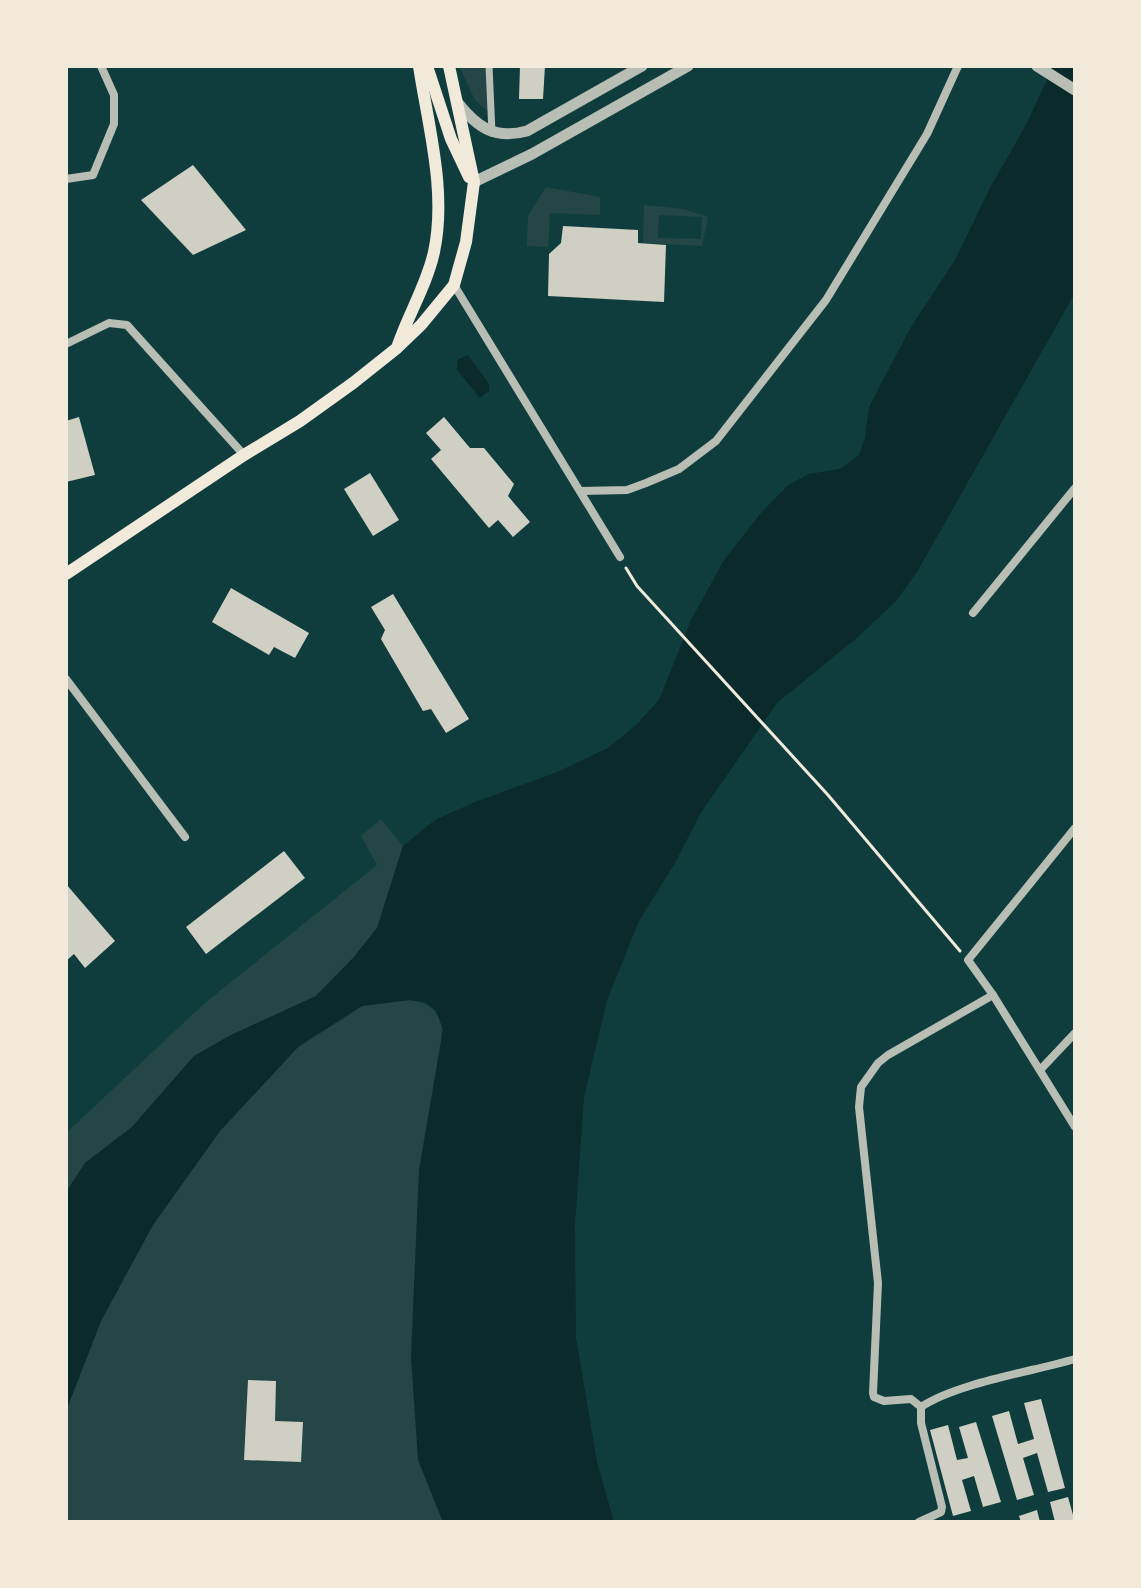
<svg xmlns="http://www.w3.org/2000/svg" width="1141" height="1588" font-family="'Roboto Condensed',sans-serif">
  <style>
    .green { fill: #244646; fill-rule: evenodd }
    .water { fill: #0a2a2b }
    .building { fill: #cfcfc3 }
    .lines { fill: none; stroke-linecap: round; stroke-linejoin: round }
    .path { stroke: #f1e9da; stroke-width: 3 }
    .pedestrian { stroke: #b8beb3; stroke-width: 7 }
    .minor { stroke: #b8beb3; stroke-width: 8 }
    .tertiary { stroke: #b8beb3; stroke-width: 11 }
    .secondary { stroke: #f1e9da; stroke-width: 12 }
  </style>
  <rect width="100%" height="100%" fill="#0f3d3e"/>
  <g class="green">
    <path d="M 459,66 L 489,66 L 491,114 L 475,100 Z"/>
    <path d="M 546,187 L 600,197 L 600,215 L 550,213 L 548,247 L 527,246 L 528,216 Z"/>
    <path d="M 644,205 L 684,209 L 708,217 L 702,246 L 643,243 ZM 659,215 L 702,217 L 701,239 L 658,238 Z"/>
    <path d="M 381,819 L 403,846 L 377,928 L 353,958 L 316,996 L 231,1035 L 194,1056 L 132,1127 L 85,1163 L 66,1192 L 66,1133 L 206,1002 L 377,865 L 361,836 Z"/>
    <path d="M 409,1000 C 449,1005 443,1034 439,1065 L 418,1459 L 443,1522 L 66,1522 L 66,1411 L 101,1321 L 153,1224 L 220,1131 L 298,1047 L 362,1006 Z"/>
  </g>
  <g class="water">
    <path d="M 1053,66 L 1075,66 L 1075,293 L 917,572 L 896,601 L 858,637 L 777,703 L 700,814 L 675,863 L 639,921 L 607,1000 L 584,1097 L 575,1225 L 576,1338 L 597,1462 L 614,1522 L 443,1522 L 418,1460 L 411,1356 L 419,1170 L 443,1029 L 436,1011 L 425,1002 L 409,1000 L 362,1006 L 298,1047 L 220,1131 L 153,1225 L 101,1321 L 66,1411 L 66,1192 L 85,1163 L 132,1127 L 194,1056 L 231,1035 L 316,996 L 353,958 L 377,928 L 403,846 L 435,820 L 475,802 L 555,773 L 608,748 L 636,725 L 659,700 L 691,620 L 724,560 L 761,513 L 788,485 L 809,474 L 840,469 L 859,455 L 865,438 L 869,407 L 911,327 L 955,260 L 990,188 L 1028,121 Z"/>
    <path d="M 468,355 L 489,384 L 489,391 L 480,398 L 457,370 L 457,360 Z"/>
  </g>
  <g class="building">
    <path d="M 520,66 L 545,66 L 543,99 L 519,99 Z"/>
    <path d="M 193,165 L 246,230 L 193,255 L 141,200 Z"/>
    <path d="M 563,226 L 638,230 L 638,243 L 666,245 L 664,302 L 548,296 L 549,254 L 561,243 Z"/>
    <path d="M 79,417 L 95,475 L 66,482 L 66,421 Z"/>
    <path d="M 444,417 L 470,448 L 484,448 L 514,484 L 508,496 L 530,522 L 513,537 L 498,520 L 489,528 L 431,459 L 441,450 L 426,433 Z"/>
    <path d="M 370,473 L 399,520 L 373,536 L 344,489 Z"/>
    <path d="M 231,588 L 309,633 L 295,658 L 274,647 L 269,655 L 212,622 Z"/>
    <path d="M 393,594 L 469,719 L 446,733 L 431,709 L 423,711 L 381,639 L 385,630 L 371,607 Z"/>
    <path d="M 284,851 L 305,878 L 206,954 L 186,927 Z"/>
    <path d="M 66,884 L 115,941 L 85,968 L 74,954 L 66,961 Z"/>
    <path d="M 248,1380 L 276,1381 L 275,1421 L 303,1422 L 301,1462 L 244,1460 Z"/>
    <path d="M 1041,1399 L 1065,1488 L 1048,1492 L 1037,1453 L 1023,1458 L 1034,1495 L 1017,1500 L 992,1416 L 1009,1411 L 1018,1444 L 1034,1439 L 1024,1403 Z"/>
    <path d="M 976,1422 L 1001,1502 L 983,1507 L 974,1476 L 962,1480 L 971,1511 L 953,1516 L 930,1430 L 948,1425 L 957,1460 L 968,1458 L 959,1427 Z"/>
    <path d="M 1068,1497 L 1075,1522 L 1055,1522 L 1050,1502 Z"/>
    <path d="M 1037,1510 L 1040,1522 L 1021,1522 L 1019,1516 Z"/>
  </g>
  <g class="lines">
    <path class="path" d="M 626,568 L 637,586 L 828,795 L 960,951"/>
    <path class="pedestrian" d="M 489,66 L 492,133"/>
    <g class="minor">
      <path d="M 66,179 L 93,175 L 114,124 L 114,95 L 101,66"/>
      <path d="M 454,285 L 620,557"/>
      <path d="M 66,344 L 109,323 L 127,325 L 244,455"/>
      <path d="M 581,491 L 627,490 L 646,483 L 679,469 L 716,441 L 826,300 L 927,134 L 958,66"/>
      <path d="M 973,613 L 1075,488"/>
      <path d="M 66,679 L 185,837"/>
      <path d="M 1075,828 L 968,960 L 993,995 L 1075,1127"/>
      <path d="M 1041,1069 L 1075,1033"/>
      <path d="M 921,1407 L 911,1399 L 884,1401 L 874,1397 L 873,1393 L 878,1283 L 859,1107 L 861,1087 L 878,1063 L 888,1055 L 993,995"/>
      <path d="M 921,1407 C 957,1383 1031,1372 1075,1359"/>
      <path d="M 919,1522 L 941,1512 L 942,1507 L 921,1423 L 921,1407"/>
    </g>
    <g class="tertiary">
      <path d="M 1037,66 L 1075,90"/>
      <path d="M 457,102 C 477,127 494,140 527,131 L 642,66"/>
      <path d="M 474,182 L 532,154 L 688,66"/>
    </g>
    <g class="secondary">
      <path d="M 427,66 L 451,139 L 469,177"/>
      <path d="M 398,345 C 409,313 427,284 434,252 C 447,191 428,126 419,66"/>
      <path d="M 66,574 L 244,455 L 300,421 L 353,383 L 397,348 L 421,325 L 454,285 L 466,242 L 474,182 L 449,66"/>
    </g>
  </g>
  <rect width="1141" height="1588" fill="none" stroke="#f1e9da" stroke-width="136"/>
</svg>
